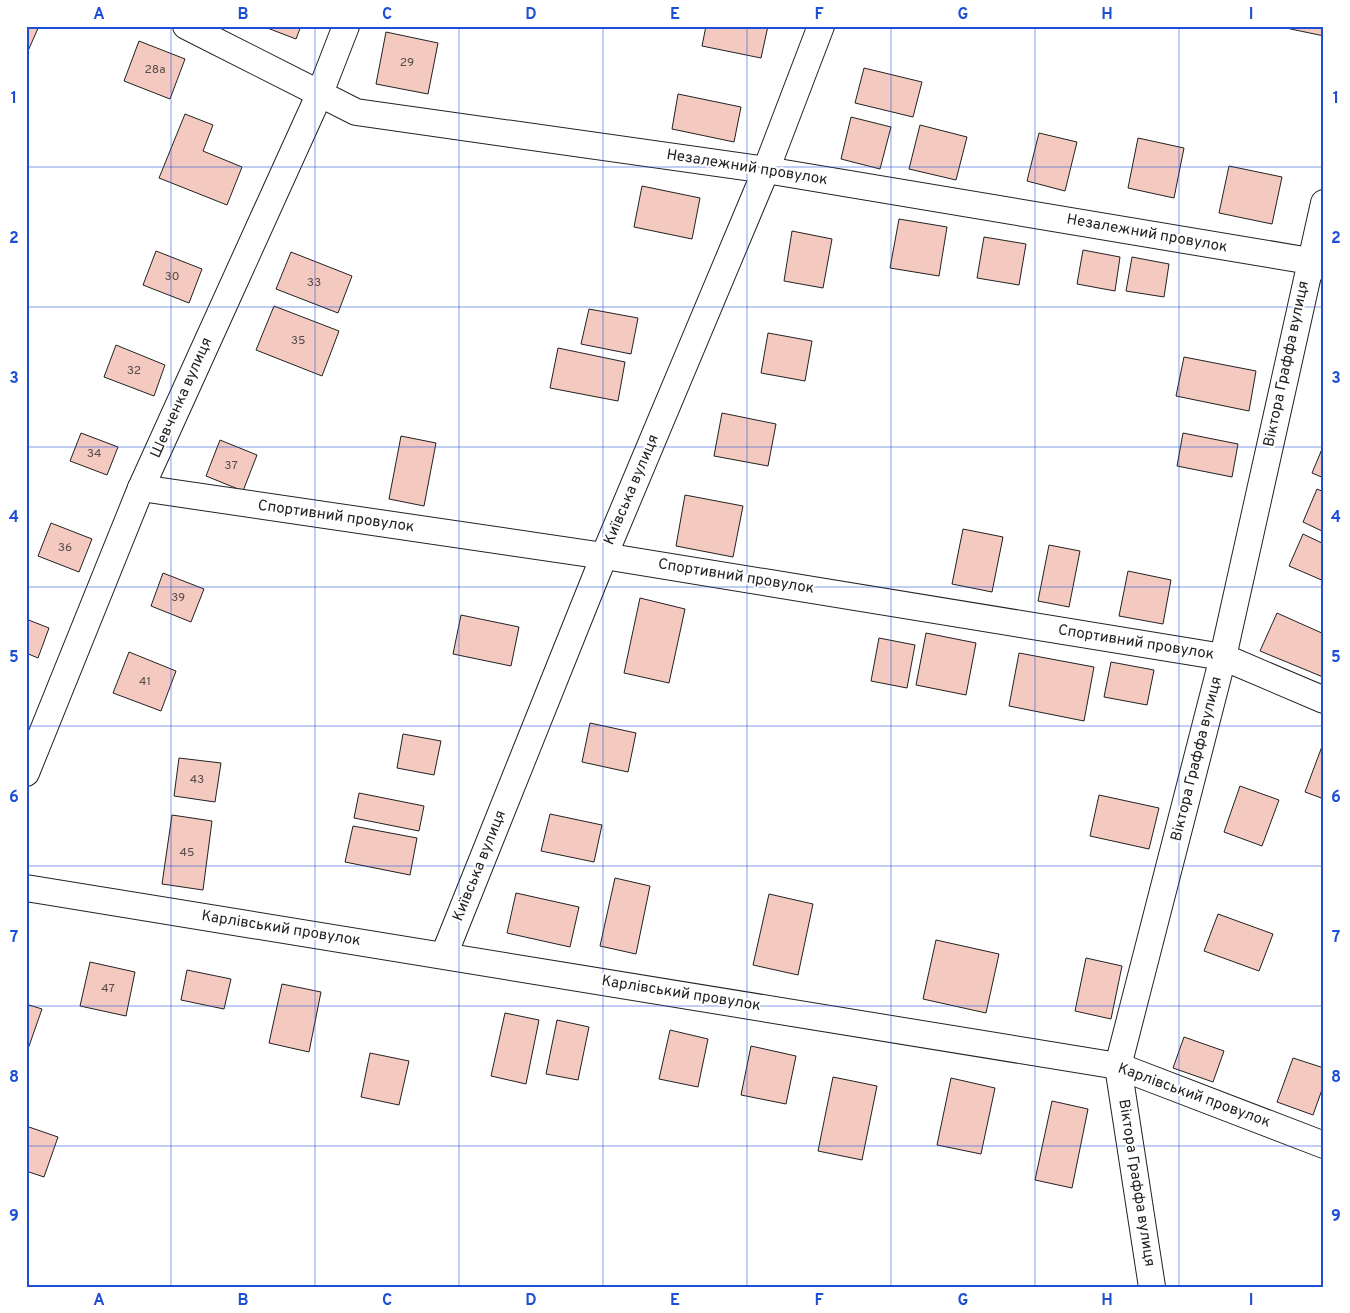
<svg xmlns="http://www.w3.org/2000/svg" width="1350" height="1313" font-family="Overpass,sans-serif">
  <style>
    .building { fill: #f3c9c0; stroke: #222 }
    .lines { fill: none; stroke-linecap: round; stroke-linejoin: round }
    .street-casing { stroke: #222; stroke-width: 28 }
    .street { stroke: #fff; stroke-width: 26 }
    .grid { fill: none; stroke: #1d4ed8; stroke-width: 1; stroke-opacity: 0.55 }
    .labels { text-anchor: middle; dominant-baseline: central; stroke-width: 4; stroke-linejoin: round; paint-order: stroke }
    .number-label { font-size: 12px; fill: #564c4a }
    .street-label { font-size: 15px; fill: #222; stroke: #fff }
    .neatline { fill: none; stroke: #1d4ed8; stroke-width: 2 }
    .grid-label { font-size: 16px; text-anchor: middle; font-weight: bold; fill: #1d4ed8 }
  </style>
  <rect width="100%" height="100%" fill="#fff"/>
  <g class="building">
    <path d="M 26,26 L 39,26 L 28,51 L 26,50 Z"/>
    <path d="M 262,26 L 301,26 L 296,39 Z"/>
    <path d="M 706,26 L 768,26 L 761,58 L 702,46 Z"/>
    <path d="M 1286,26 L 1324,26 L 1324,36 L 1286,28 Z"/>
    <path d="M 386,32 L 438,43 L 428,94 L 376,84 Z"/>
    <path d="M 139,41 L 185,59 L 170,99 L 124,81 Z"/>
    <path d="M 864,68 L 922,82 L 913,117 L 855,103 Z"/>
    <path d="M 678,94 L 741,107 L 734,142 L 672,129 Z"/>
    <path d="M 185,114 L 213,125 L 203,151 L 242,167 L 227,205 L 159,178 Z"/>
    <path d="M 851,117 L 891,127 L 880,169 L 841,159 Z"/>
    <path d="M 920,125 L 967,137 L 956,180 L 909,169 Z"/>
    <path d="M 1039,133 L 1077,142 L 1065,191 L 1027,181 Z"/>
    <path d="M 1138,138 L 1184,148 L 1174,198 L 1128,188 Z"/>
    <path d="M 1229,166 L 1282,177 L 1272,224 L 1219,213 Z"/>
    <path d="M 642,186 L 700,198 L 692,239 L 634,227 Z"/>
    <path d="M 899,219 L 947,227 L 939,276 L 890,268 Z"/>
    <path d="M 792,231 L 832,239 L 823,288 L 784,281 Z"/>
    <path d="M 984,237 L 1026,244 L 1019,285 L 977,278 Z"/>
    <path d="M 1083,250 L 1120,257 L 1115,291 L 1077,284 Z"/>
    <path d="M 156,251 L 202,269 L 189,303 L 143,285 Z"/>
    <path d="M 291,252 L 352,276 L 338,313 L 276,289 Z"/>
    <path d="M 1132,257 L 1169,264 L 1164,297 L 1126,291 Z"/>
    <path d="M 274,306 L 339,331 L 322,376 L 256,350 Z"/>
    <path d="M 589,309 L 638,318 L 631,354 L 581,344 Z"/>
    <path d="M 768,333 L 812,341 L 805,381 L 761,373 Z"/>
    <path d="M 116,345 L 165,365 L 154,396 L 104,377 Z"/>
    <path d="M 558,348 L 625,362 L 618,401 L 550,388 Z"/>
    <path d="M 1184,357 L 1256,371 L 1249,411 L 1176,396 Z"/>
    <path d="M 722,413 L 776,424 L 768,466 L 714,456 Z"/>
    <path d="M 81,433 L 118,447 L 107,475 L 70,461 Z"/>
    <path d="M 1183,433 L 1238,444 L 1232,477 L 1177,466 Z"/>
    <path d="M 401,436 L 436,443 L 424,506 L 389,499 Z"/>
    <path d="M 220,440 L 257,455 L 243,491 L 206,476 Z"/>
    <path d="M 1322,449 L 1324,449 L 1324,478 L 1312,473 Z"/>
    <path d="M 1317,489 L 1324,492 L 1324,532 L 1303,522 Z"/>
    <path d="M 685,495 L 743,506 L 733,557 L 676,546 Z"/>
    <path d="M 51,523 L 92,539 L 79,572 L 38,556 Z"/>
    <path d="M 963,529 L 1003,537 L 992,592 L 952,584 Z"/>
    <path d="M 1303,534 L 1324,544 L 1324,581 L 1289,566 Z"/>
    <path d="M 1049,545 L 1080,551 L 1069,607 L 1038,601 Z"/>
    <path d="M 1128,571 L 1171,580 L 1163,624 L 1119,616 Z"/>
    <path d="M 163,573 L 204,589 L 191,622 L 151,606 Z"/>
    <path d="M 640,598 L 685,609 L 669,683 L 624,673 Z"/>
    <path d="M 1277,613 L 1324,634 L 1323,677 L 1260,651 Z"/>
    <path d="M 461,615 L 519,627 L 511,666 L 453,654 Z"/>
    <path d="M 26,619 L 49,628 L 38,658 L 26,653 Z"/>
    <path d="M 926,633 L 976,643 L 966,695 L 916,685 Z"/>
    <path d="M 879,638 L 915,645 L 907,688 L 871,681 Z"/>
    <path d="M 129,652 L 176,671 L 161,711 L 113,693 Z"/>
    <path d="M 1019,653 L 1094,667 L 1084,721 L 1009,706 Z"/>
    <path d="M 1111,662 L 1154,670 L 1147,705 L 1104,697 Z"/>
    <path d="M 590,723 L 636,733 L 628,772 L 582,762 Z"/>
    <path d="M 403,734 L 441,741 L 434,775 L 397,768 Z"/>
    <path d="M 1324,741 L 1324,799 L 1305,792 Z"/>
    <path d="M 179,758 L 221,763 L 215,802 L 174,796 Z"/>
    <path d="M 1240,786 L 1279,800 L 1262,846 L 1224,832 Z"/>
    <path d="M 359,793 L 424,806 L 419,831 L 354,818 Z"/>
    <path d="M 1099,795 L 1159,808 L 1149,849 L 1090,836 Z"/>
    <path d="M 550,814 L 602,825 L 594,862 L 541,851 Z"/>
    <path d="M 172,815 L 212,821 L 203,890 L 162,884 Z"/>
    <path d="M 353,826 L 417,838 L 410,875 L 345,862 Z"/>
    <path d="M 615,878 L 650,886 L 636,954 L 600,946 Z"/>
    <path d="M 516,893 L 579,907 L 570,947 L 507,933 Z"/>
    <path d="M 769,894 L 813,904 L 798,975 L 753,965 Z"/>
    <path d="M 1218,914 L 1273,934 L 1259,971 L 1204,951 Z"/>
    <path d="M 936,940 L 999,954 L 986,1013 L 923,999 Z"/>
    <path d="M 1086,958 L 1122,966 L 1111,1019 L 1075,1011 Z"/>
    <path d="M 90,962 L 135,972 L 126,1016 L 80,1006 Z"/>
    <path d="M 187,970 L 231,979 L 224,1009 L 181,1000 Z"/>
    <path d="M 282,984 L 321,992 L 309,1052 L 269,1043 Z"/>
    <path d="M 26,1004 L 42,1009 L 28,1049 L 26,1048 Z"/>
    <path d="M 505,1013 L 539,1020 L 526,1084 L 491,1076 Z"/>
    <path d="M 557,1020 L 589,1027 L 578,1080 L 546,1074 Z"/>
    <path d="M 670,1030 L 708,1039 L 698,1087 L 659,1079 Z"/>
    <path d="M 1184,1037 L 1224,1051 L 1213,1082 L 1173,1068 Z"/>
    <path d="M 751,1046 L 796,1056 L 786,1104 L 741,1095 Z"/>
    <path d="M 370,1053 L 409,1061 L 399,1105 L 361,1097 Z"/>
    <path d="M 1293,1058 L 1324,1068 L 1324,1084 L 1313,1115 L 1277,1102 Z"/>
    <path d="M 833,1077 L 877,1086 L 862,1160 L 818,1151 Z"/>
    <path d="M 951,1078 L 995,1088 L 981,1154 L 937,1145 Z"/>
    <path d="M 1052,1101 L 1088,1109 L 1072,1188 L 1035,1180 Z"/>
    <path d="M 26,1126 L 58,1137 L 44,1177 L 26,1171 Z"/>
  </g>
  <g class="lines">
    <g class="street-casing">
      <g id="street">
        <path d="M 186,26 L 356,112 L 766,170 L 1310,261 L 1324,267"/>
        <path d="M 141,488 L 604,556 L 1223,657 L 1324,700"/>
        <path d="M 26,773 L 141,488 L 320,93 L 346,26"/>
        <path d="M 26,888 L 1118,1066 L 1324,1145"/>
        <path d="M 444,955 L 604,556 L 766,170 L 821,26"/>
        <path d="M 1152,1287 L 1118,1066 L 1223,657 L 1324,203"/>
      </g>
    </g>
    <use href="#street" class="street"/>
  </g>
  <path class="grid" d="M 171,26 L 171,1287M 315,26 L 315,1287M 459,26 L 459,1287M 603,26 L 603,1287M 747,26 L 747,1287M 891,26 L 891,1287M 1035,26 L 1035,1287M 1179,26 L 1179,1287M 26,167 L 1324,167M 26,307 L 1324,307M 26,447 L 1324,447M 26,587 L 1324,587M 26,726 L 1324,726M 26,866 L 1324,866M 26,1006 L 1324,1006M 26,1146 L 1324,1146"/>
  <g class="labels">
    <g class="number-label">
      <text x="407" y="63">29</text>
      <text x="155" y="70">28а</text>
      <text x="172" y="277">30</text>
      <text x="314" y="283">33</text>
      <text x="298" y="341">35</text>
      <text x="134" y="371">32</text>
      <text x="94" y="454">34</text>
      <text x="231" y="466">37</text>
      <text x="65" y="548">36</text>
      <text x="178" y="598">39</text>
      <text x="145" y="682">41</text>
      <text x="197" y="780">43</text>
      <text x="187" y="853">45</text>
      <text x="108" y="989">47</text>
    </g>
    <g class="street-label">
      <text transform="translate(747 168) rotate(9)">Незалежний провулок</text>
      <text transform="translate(1147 234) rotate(10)">Незалежний провулок</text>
      <text transform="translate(1287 364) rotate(-78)">Віктора Граффа вулиця</text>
      <text transform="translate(182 398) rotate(-66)">Шевченка вулиця</text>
      <text transform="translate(632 490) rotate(-67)">Київська вулиця</text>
      <text transform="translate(336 517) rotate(8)">Спортивний провулок</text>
      <text transform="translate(736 577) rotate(9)">Спортивний провулок</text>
      <text transform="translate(1136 643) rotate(9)">Спортивний провулок</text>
      <text transform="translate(1197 759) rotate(-76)">Віктора Граффа вулиця</text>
      <text transform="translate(480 866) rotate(-68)">Київська вулиця</text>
      <text transform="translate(281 929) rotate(9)">Карлівський провулок</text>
      <text transform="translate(681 994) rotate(9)">Карлівський провулок</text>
      <text transform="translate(1194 1096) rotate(20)">Карлівський провулок</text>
      <text transform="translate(1136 1183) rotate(81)">Віктора Граффа вулиця</text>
    </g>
  </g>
  <rect width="1350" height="1313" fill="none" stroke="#ffffff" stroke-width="55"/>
  <rect x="28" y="28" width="1294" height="1258" class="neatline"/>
  <g class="grid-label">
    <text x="99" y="19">A</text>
    <text x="243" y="19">B</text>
    <text x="387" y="19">C</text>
    <text x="531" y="19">D</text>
    <text x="675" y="19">E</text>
    <text x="819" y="19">F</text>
    <text x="963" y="19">G</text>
    <text x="1107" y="19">H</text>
    <text x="1251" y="19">I</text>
    <text x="14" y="103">1</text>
    <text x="1336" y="103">1</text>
    <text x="14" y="243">2</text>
    <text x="1336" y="243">2</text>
    <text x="14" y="383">3</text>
    <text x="1336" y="383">3</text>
    <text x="14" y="522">4</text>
    <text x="1336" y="522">4</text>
    <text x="14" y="662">5</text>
    <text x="1336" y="662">5</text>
    <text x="14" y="802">6</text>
    <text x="1336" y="802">6</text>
    <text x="14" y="942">7</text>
    <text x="1336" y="942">7</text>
    <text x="14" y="1082">8</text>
    <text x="1336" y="1082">8</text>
    <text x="14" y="1221">9</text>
    <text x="1336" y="1221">9</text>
    <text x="99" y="1305">A</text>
    <text x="243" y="1305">B</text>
    <text x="387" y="1305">C</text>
    <text x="531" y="1305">D</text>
    <text x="675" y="1305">E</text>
    <text x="819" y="1305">F</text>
    <text x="963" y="1305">G</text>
    <text x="1107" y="1305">H</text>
    <text x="1251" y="1305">I</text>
  </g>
</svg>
